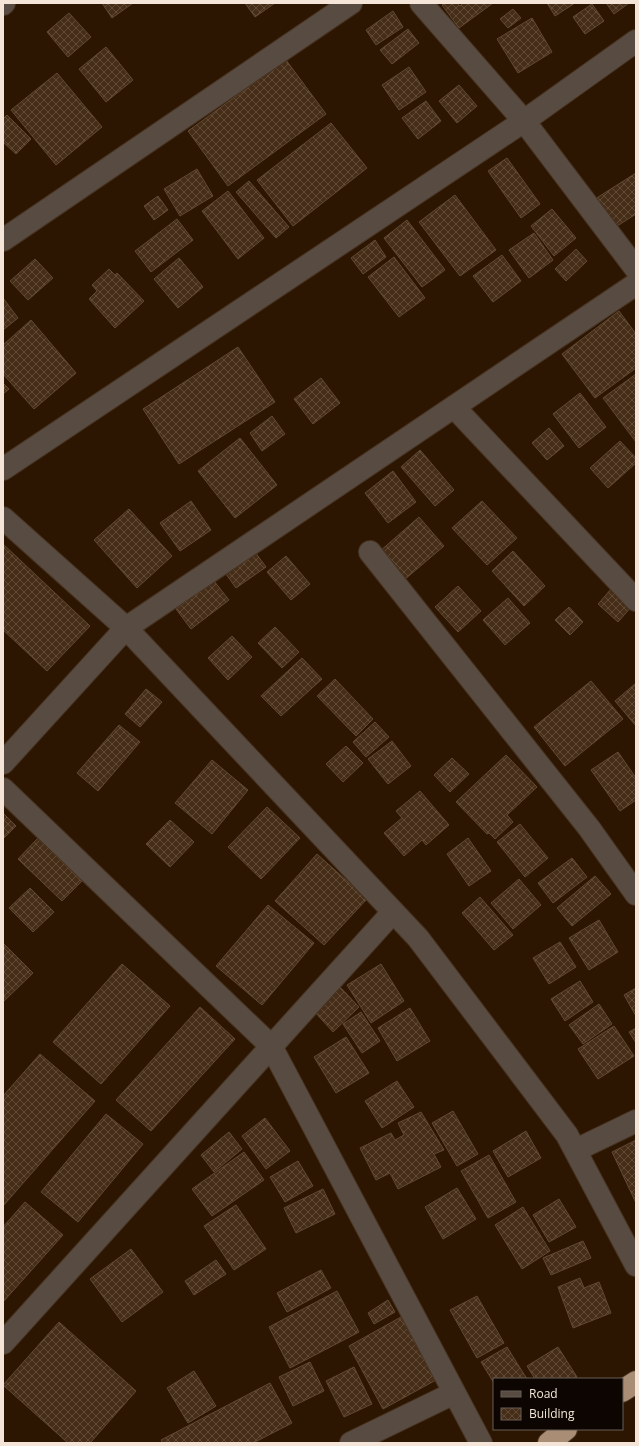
<svg xmlns="http://www.w3.org/2000/svg" width="639" height="1446" font-family="'Open Sans',sans-serif">
  <style>
    .building { fill: url(#building-cross-hatch); stroke: #624832 }
    .lines { fill: none; stroke-linecap: round; stroke-linejoin: round }
    .street-casing { stroke: #483320; stroke-width: 24 }
    .highway-casing { stroke: #483320; stroke-width: 24 }
    .street { stroke: #574b42; stroke-width: 22 }
    .highway { stroke: #a98d75; stroke-width: 22 }
  </style>
  <defs>
    <pattern id="building-cross-hatch" width="8" height="8" patternUnits="userSpaceOnUse"><rect width="8" height="8" fill="#452d17"/><path d="M0 0l8 8M0 8l8-8" fill="none" stroke="#604b38"/></pattern>
  </defs>
  <rect width="100%" height="100%" fill="#2c1602"/>
  <g class="building">
    <path d="M 102,3 L 133,3 L 112,18 Z"/>
    <path d="M 245,3 L 275,3 L 255,17 Z"/>
    <path d="M 445,3 L 457,3 L 460,6 L 463,3 L 493,3 L 459,28 L 442,5 Z"/>
    <path d="M 547,3 L 575,3 L 555,16 Z"/>
    <path d="M 606,3 L 629,3 L 614,14 Z"/>
    <path d="M 592,4 L 604,21 L 585,34 L 573,17 Z"/>
    <path d="M 513,9 L 521,18 L 508,28 L 500,19 Z"/>
    <path d="M 393,11 L 403,27 L 376,45 L 366,30 Z"/>
    <path d="M 69,13 L 91,37 L 68,57 L 47,32 Z"/>
    <path d="M 532,18 L 552,52 L 518,73 L 497,39 Z"/>
    <path d="M 408,29 L 419,43 L 392,64 L 380,50 Z"/>
    <path d="M 106,47 L 133,80 L 106,102 L 79,69 Z"/>
    <path d="M 286,60 L 326,114 L 228,186 L 188,131 Z"/>
    <path d="M 409,67 L 426,92 L 399,110 L 382,85 Z"/>
    <path d="M 57,73 L 102,127 L 56,165 L 11,110 Z"/>
    <path d="M 459,85 L 477,106 L 457,123 L 439,101 Z"/>
    <path d="M 426,101 L 441,121 L 418,139 L 402,118 Z"/>
    <path d="M 7,115 L 31,139 L 16,154 L 3,142 L 3,119 Z"/>
    <path d="M 331,123 L 367,168 L 293,226 L 257,180 Z"/>
    <path d="M 507,158 L 540,204 L 521,218 L 488,171 Z"/>
    <path d="M 197,169 L 213,196 L 180,216 L 164,189 Z"/>
    <path d="M 636,173 L 636,214 L 614,228 L 595,199 Z"/>
    <path d="M 249,181 L 289,227 L 276,238 L 236,192 Z"/>
    <path d="M 228,191 L 264,238 L 238,259 L 202,211 Z"/>
    <path d="M 455,195 L 496,250 L 460,276 L 419,222 Z"/>
    <path d="M 158,196 L 168,210 L 154,220 L 144,206 Z"/>
    <path d="M 552,209 L 576,238 L 554,256 L 531,226 Z"/>
    <path d="M 177,219 L 193,240 L 151,272 L 135,251 Z"/>
    <path d="M 407,220 L 445,270 L 422,287 L 384,238 Z"/>
    <path d="M 534,233 L 553,260 L 529,278 L 509,250 Z"/>
    <path d="M 375,240 L 386,257 L 363,274 L 351,258 Z"/>
    <path d="M 576,249 L 587,261 L 566,281 L 555,269 Z"/>
    <path d="M 502,255 L 521,281 L 493,302 L 473,276 Z"/>
    <path d="M 394,257 L 425,298 L 399,317 L 368,277 Z"/>
    <path d="M 179,258 L 203,287 L 178,308 L 154,279 Z"/>
    <path d="M 35,259 L 53,278 L 28,300 L 10,281 Z"/>
    <path d="M 109,269 L 115,275 L 117,273 L 144,301 L 115,328 L 89,299 L 97,291 L 92,285 Z"/>
    <path d="M 3,298 L 18,318 L 3,330 Z"/>
    <path d="M 619,311 L 636,334 L 636,368 L 595,398 L 562,354 Z"/>
    <path d="M 31,320 L 76,373 L 34,409 L 3,374 L 3,345 Z"/>
    <path d="M 238,347 L 275,402 L 179,464 L 143,409 Z"/>
    <path d="M 636,374 L 636,442 L 603,398 Z"/>
    <path d="M 321,378 L 340,403 L 313,424 L 294,399 Z"/>
    <path d="M 3,383 L 9,389 L 3,394 Z"/>
    <path d="M 580,393 L 606,427 L 579,448 L 553,414 Z"/>
    <path d="M 272,416 L 285,434 L 262,451 L 250,433 Z"/>
    <path d="M 549,428 L 564,446 L 547,460 L 532,443 Z"/>
    <path d="M 240,438 L 277,485 L 235,518 L 198,471 Z"/>
    <path d="M 620,441 L 636,458 L 636,463 L 608,488 L 590,468 Z"/>
    <path d="M 420,450 L 454,490 L 435,506 L 401,467 Z"/>
    <path d="M 393,471 L 416,502 L 388,523 L 365,493 Z"/>
    <path d="M 191,501 L 211,530 L 180,551 L 160,523 Z"/>
    <path d="M 482,501 L 517,538 L 487,565 L 452,528 Z"/>
    <path d="M 129,509 L 172,556 L 137,588 L 94,540 Z"/>
    <path d="M 419,517 L 444,546 L 404,580 L 379,552 Z"/>
    <path d="M 3,544 L 90,626 L 47,671 L 3,630 Z"/>
    <path d="M 513,551 L 545,586 L 524,606 L 492,571 Z"/>
    <path d="M 255,552 L 266,567 L 236,588 L 226,574 Z"/>
    <path d="M 286,556 L 310,584 L 291,600 L 267,572 Z"/>
    <path d="M 214,581 L 229,600 L 191,629 L 176,609 Z"/>
    <path d="M 458,586 L 481,611 L 458,632 L 435,607 Z"/>
    <path d="M 612,588 L 632,606 L 618,622 L 598,604 Z"/>
    <path d="M 508,598 L 530,623 L 505,645 L 483,620 Z"/>
    <path d="M 569,607 L 583,622 L 570,635 L 555,620 Z"/>
    <path d="M 275,627 L 299,652 L 282,668 L 258,643 Z"/>
    <path d="M 232,636 L 252,657 L 228,680 L 208,658 Z"/>
    <path d="M 302,658 L 322,679 L 281,716 L 261,696 Z"/>
    <path d="M 335,679 L 373,719 L 356,736 L 317,696 Z"/>
    <path d="M 591,681 L 623,719 L 565,766 L 534,727 Z"/>
    <path d="M 636,683 L 636,726 L 615,701 Z"/>
    <path d="M 146,689 L 162,702 L 140,727 L 125,714 Z"/>
    <path d="M 375,722 L 389,737 L 366,757 L 353,742 Z"/>
    <path d="M 119,725 L 140,742 L 98,791 L 77,773 Z"/>
    <path d="M 392,741 L 411,766 L 388,784 L 368,759 Z"/>
    <path d="M 346,746 L 363,763 L 343,782 L 326,764 Z"/>
    <path d="M 618,752 L 636,778 L 636,800 L 620,811 L 591,770 Z"/>
    <path d="M 506,755 L 537,787 L 507,815 L 513,822 L 495,839 L 489,833 L 487,834 L 456,802 Z"/>
    <path d="M 452,758 L 469,774 L 450,792 L 434,775 Z"/>
    <path d="M 212,760 L 248,790 L 212,834 L 175,803 Z"/>
    <path d="M 420,791 L 449,825 L 426,845 L 422,840 L 404,856 L 384,833 L 402,818 L 396,811 Z"/>
    <path d="M 267,807 L 300,838 L 261,879 L 228,847 Z"/>
    <path d="M 3,813 L 16,826 L 3,839 Z"/>
    <path d="M 170,820 L 194,842 L 170,867 L 146,844 Z"/>
    <path d="M 520,824 L 548,858 L 525,877 L 497,842 Z"/>
    <path d="M 38,838 L 82,881 L 62,901 L 18,859 Z"/>
    <path d="M 468,838 L 491,871 L 469,886 L 447,854 Z"/>
    <path d="M 317,854 L 367,899 L 324,945 L 275,901 Z"/>
    <path d="M 572,858 L 587,877 L 553,903 L 538,883 Z"/>
    <path d="M 595,876 L 611,894 L 572,926 L 557,908 Z"/>
    <path d="M 519,879 L 541,905 L 513,929 L 491,903 Z"/>
    <path d="M 30,888 L 54,912 L 33,932 L 9,908 Z"/>
    <path d="M 480,897 L 513,935 L 494,950 L 462,913 Z"/>
    <path d="M 268,905 L 314,943 L 262,1005 L 216,966 Z"/>
    <path d="M 599,920 L 618,952 L 589,970 L 569,938 Z"/>
    <path d="M 560,942 L 576,967 L 549,984 L 533,958 Z"/>
    <path d="M 3,943 L 33,973 L 3,1002 Z"/>
    <path d="M 122,964 L 170,1006 L 101,1084 L 53,1042 Z"/>
    <path d="M 381,964 L 404,1001 L 371,1023 L 347,985 Z"/>
    <path d="M 580,981 L 593,1002 L 565,1021 L 551,999 Z"/>
    <path d="M 339,986 L 359,1007 L 333,1032 L 313,1010 Z"/>
    <path d="M 636,988 L 636,1016 L 624,995 Z"/>
    <path d="M 599,1004 L 612,1024 L 583,1044 L 569,1025 Z"/>
    <path d="M 200,1007 L 235,1039 L 151,1131 L 116,1100 Z"/>
    <path d="M 410,1008 L 430,1041 L 397,1061 L 378,1028 Z"/>
    <path d="M 361,1012 L 380,1041 L 362,1053 L 343,1024 Z"/>
    <path d="M 614,1026 L 634,1056 L 598,1079 L 578,1049 Z"/>
    <path d="M 636,1028 L 636,1043 L 629,1032 Z"/>
    <path d="M 346,1037 L 369,1073 L 336,1093 L 314,1057 Z"/>
    <path d="M 40,1054 L 95,1101 L 3,1206 L 3,1096 Z"/>
    <path d="M 397,1081 L 414,1107 L 382,1128 L 365,1101 Z"/>
    <path d="M 453,1111 L 478,1154 L 457,1166 L 432,1123 Z"/>
    <path d="M 421,1112 L 444,1150 L 434,1154 L 441,1167 L 398,1189 L 390,1173 L 376,1180 L 360,1148 L 391,1133 L 395,1140 L 404,1135 L 398,1123 Z"/>
    <path d="M 106,1114 L 143,1144 L 78,1222 L 41,1192 Z"/>
    <path d="M 265,1118 L 290,1151 L 266,1169 L 242,1136 Z"/>
    <path d="M 526,1131 L 541,1158 L 508,1177 L 493,1151 Z"/>
    <path d="M 229,1132 L 242,1149 L 214,1172 L 201,1155 Z"/>
    <path d="M 636,1140 L 636,1203 L 612,1152 Z"/>
    <path d="M 244,1152 L 264,1180 L 212,1216 L 192,1189 Z"/>
    <path d="M 489,1155 L 516,1202 L 488,1218 L 461,1171 Z"/>
    <path d="M 298,1161 L 313,1186 L 285,1202 L 270,1177 Z"/>
    <path d="M 457,1188 L 476,1219 L 443,1239 L 425,1207 Z"/>
    <path d="M 323,1189 L 335,1214 L 296,1233 L 284,1208 Z"/>
    <path d="M 559,1199 L 576,1227 L 549,1242 L 533,1215 Z"/>
    <path d="M 25,1202 L 63,1235 L 3,1302 L 3,1227 Z"/>
    <path d="M 236,1205 L 266,1249 L 234,1270 L 204,1226 Z"/>
    <path d="M 523,1207 L 550,1251 L 522,1269 L 495,1225 Z"/>
    <path d="M 583,1241 L 591,1258 L 551,1275 L 543,1258 Z"/>
    <path d="M 131,1249 L 163,1292 L 122,1322 L 90,1279 Z"/>
    <path d="M 216,1260 L 226,1274 L 194,1295 L 185,1281 Z"/>
    <path d="M 321,1270 L 331,1288 L 287,1312 L 277,1293 Z"/>
    <path d="M 580,1278 L 584,1288 L 599,1282 L 611,1313 L 573,1328 L 558,1287 Z"/>
    <path d="M 337,1291 L 359,1332 L 290,1368 L 269,1327 Z"/>
    <path d="M 477,1296 L 504,1343 L 477,1358 L 450,1310 Z"/>
    <path d="M 388,1300 L 395,1312 L 374,1324 L 368,1313 Z"/>
    <path d="M 401,1317 L 436,1380 L 383,1409 L 349,1346 Z"/>
    <path d="M 59,1322 L 136,1391 L 90,1443 L 68,1443 L 3,1385 Z"/>
    <path d="M 507,1347 L 527,1379 L 494,1379 L 494,1383 L 481,1362 Z"/>
    <path d="M 558,1347 L 577,1377 L 574,1379 L 535,1379 L 527,1366 Z"/>
    <path d="M 310,1362 L 324,1391 L 293,1406 L 279,1377 Z"/>
    <path d="M 354,1367 L 372,1404 L 344,1417 L 326,1381 Z"/>
    <path d="M 194,1371 L 216,1406 L 188,1423 L 167,1388 Z"/>
    <path d="M 270,1383 L 292,1423 L 253,1443 L 163,1443 L 161,1440 Z"/>
  </g>
  <g class="lines">
    <g class="street-casing">
      <g id="street">
        <path d="M 421,3 L 524,121 L 636,269"/>
        <path d="M 3,4 L 4,3"/>
        <path d="M 3,240 L 351,3"/>
        <path d="M 454,407 L 636,600"/>
        <path d="M 3,469 L 524,121 L 636,41"/>
        <path d="M 3,518 L 126,628 L 418,938 L 567,1135 L 636,1265"/>
        <path d="M 370,552 L 589,828 L 636,894"/>
        <path d="M 3,763 L 126,628 L 636,284"/>
        <path d="M 3,789 L 271,1046 L 481,1443"/>
        <path d="M 576,1150 L 636,1121"/>
        <path d="M 3,1343 L 393,912"/>
        <path d="M 351,1443 L 454,1393"/>
      </g>
    </g>
    <g class="highway-casing">
      <g id="highway">
        <path d="M 622,1391 L 636,1382"/>
        <path d="M 549,1443 L 566,1429"/>
      </g>
    </g>
    <use href="#street" class="street"/>
    <use href="#highway" class="highway"/>
  </g>
  <rect width="639" height="1446" fill="none" stroke="#f4e5d8" stroke-width="8"/>
  <rect x="493" y="1378" width="130" height="52" fill="#0d0501" stroke="#695f57"/>
  <rect x="501" y="1391" width="20" height="6" fill="#574b42" stroke="#695f57"/>
  <text x="529" y="1398" font-size="12" fill="#f4e5d8">Road</text>
  <rect x="501" y="1408" width="20" height="12" fill="url(#building-cross-hatch)" stroke="#695f57"/>
  <text x="529" y="1418" font-size="12" fill="#f4e5d8">Building</text>
</svg>
